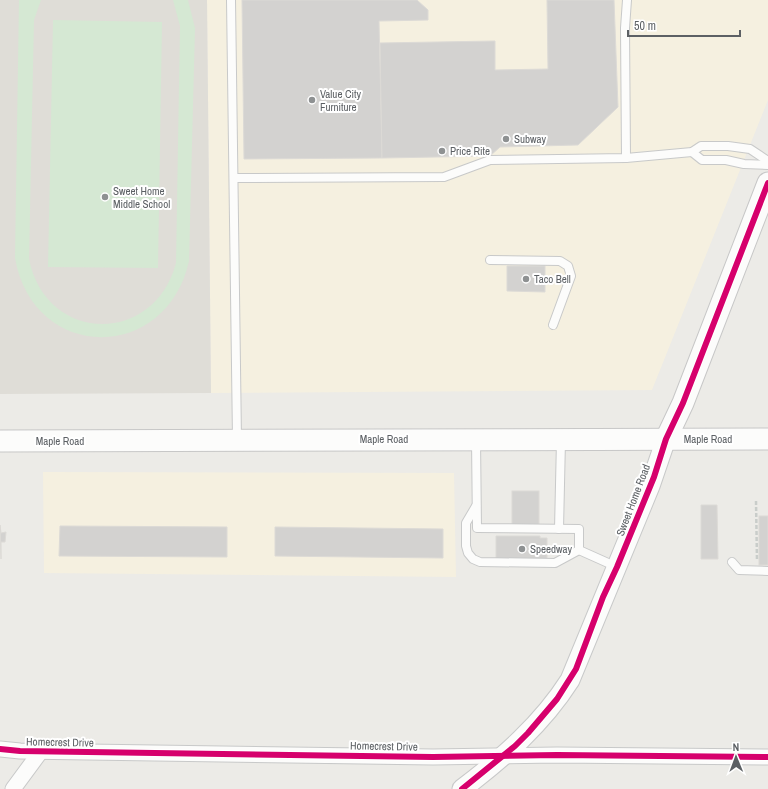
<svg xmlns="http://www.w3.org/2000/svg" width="768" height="789" font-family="'Archivo Narrow',sans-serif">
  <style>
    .commercial { fill: #f5f0e0 }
    .education { fill: #dfddd7 }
    .green { fill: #d5e8d3 }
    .building { fill: #d3d2d0; stroke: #dcdad6 }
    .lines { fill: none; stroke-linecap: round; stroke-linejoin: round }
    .service-casing { stroke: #c8c9c9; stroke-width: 10 }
    .minor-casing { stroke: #c8c9c9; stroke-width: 17 }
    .tertiary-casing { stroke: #c8c9c9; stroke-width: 21 }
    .secondary-casing { stroke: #c7c7c7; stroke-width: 23 }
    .path { stroke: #c9cdca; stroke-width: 2.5; stroke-dasharray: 4 2; stroke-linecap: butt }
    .service { stroke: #fcfcfb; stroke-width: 8 }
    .minor { stroke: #fcfcfb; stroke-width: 15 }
    .tertiary { stroke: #fcfcfb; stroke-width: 19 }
    .secondary { stroke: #fcfcfb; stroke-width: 21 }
    .cycleway-casing { stroke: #fff; stroke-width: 8 }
    .cycleway { stroke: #d6006c; stroke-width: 6 }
    .poi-dot { fill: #8e9192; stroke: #fff; stroke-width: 1.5 }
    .labels { text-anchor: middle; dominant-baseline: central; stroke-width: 4; stroke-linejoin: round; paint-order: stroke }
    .poi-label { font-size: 11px; fill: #5c6064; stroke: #fff; text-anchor: start }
    .street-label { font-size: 11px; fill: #5c6064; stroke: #fff }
  </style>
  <rect width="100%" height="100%" fill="#ecebe7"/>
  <g class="commercial">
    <path d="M 207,0 L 768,0 L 768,100 L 652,390 L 211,393 Z"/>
    <path d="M 43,472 L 454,473 L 456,577 L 44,573 Z"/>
  </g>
  <path class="education" d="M 0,0 L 207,0 L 211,393 L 0,394 Z"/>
  <g class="green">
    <path d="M 19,0 L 41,0 L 34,20 L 29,259 C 46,344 154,346 176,263 L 180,26 L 173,0 L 188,0 L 195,28 L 189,261 C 166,364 33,362 15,258 Z"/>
    <path d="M 53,20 L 162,22 L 158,268 L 48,267 Z"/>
  </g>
  <g class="building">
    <path d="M 242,0 L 417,0 L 428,10 L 428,20 L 379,21 L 382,158 L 244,159 Z"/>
    <path d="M 547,0 L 614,0 L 618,107 L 578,145 L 500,147 L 490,156 L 382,158 L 380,43 L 495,41 L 495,70 L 548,69 Z"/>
    <path d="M 507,266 L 545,266 L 545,292 L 507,291 Z"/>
    <rect x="512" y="491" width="27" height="34"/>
    <path d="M 701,505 L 717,505 L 718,559 L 701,559 Z"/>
    <rect x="759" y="516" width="9" height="49"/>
    <path d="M 0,525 L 1,533 L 6,532 L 5,542 L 1,542 L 1,559 Z"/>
    <path d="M 60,526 L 227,527 L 227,557 L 59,556 Z"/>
    <path d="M 275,527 L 443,529 L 443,558 L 275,556 Z"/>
    <path d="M 496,536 L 540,536 L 540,538 L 547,538 L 547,559 L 496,559 Z"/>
  </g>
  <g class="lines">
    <g class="service-casing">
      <g id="service">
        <path d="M 231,0 L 237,439"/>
        <path d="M 692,152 L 702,160 L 726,160 L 744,164 L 768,165"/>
        <path d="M 626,158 L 625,28 L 627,0"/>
        <path d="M 234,178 L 444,177 L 490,160 L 626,158 L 692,152 L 701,146 L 728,146 L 750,149 L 768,161"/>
        <path d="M 490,260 L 560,261 L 568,266 L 571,276 L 553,325"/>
        <path d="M 476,440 L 477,528 L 579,529 L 579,550"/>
        <path d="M 476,506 L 466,523 L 466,546 L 468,553 L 473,559 L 480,562 L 555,563 L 579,550"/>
        <path d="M 559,529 L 561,440"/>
        <path d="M 579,550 L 617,567"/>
        <path d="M 732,562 L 739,570 L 768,571"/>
      </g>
    </g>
    <g class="minor-casing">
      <g id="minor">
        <path d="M 0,749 L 20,751 L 433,757 L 557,755 L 768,757"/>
        <path d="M 13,789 L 41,751"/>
      </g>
    </g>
    <g class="tertiary-casing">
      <path id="tertiary" d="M 462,789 C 503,758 542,724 570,680 L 650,486 L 666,439"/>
    </g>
    <g class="secondary-casing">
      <g id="secondary">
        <path d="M 666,439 L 683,403 L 768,183"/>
        <path d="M 0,441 L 768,439"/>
      </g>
    </g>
    <path class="path" d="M 756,501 L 757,561"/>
    <use href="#service" class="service"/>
    <use href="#minor" class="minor"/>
    <use href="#tertiary" class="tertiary"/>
    <use href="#secondary" class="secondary"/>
    <g class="cycleway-casing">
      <g id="cycleway">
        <path d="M 0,749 L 20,751 L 433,757 L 557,755 L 768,757"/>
        <path d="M 462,789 L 515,746 L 528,733 L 557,699 L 576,669 L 603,597 L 617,567 L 654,477 L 666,439 L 683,403 L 768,183"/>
      </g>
    </g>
    <use href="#cycleway" class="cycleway"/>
  </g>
  <g class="poi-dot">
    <circle cx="312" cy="100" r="4"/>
    <circle cx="506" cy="139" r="4"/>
    <circle cx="442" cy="151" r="4"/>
    <circle cx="105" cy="197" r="4"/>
    <circle cx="526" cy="279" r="4"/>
    <circle cx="522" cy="549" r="4"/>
  </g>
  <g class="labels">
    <g class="poi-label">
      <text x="320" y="94">Value City<tspan x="320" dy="13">Furniture</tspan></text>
      <text x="514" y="139">Subway</text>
      <text x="450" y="151">Price Rite</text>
      <text x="113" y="191">Sweet Home<tspan x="113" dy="13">Middle School</tspan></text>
      <text x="534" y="279">Taco Bell</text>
      <text x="530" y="549">Speedway</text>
    </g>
    <g class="street-label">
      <text x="384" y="439">Maple Road</text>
      <text x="708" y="439">Maple Road</text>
      <text x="60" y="441">Maple Road</text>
      <text transform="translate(633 500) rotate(-69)">Sweet Home Road</text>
      <text transform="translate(60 742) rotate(1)">Homecrest Drive</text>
      <text transform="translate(384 746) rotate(1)">Homecrest Drive</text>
    </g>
  </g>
  <g transform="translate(736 757) rotate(359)" stroke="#ffffff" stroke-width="3" paint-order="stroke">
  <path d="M0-3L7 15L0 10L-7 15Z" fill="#5c6064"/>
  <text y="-6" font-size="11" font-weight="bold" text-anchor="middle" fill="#5c6064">N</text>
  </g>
  <path d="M628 30v6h112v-6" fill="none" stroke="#5c6064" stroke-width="2"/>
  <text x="634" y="30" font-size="12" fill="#5c6064" stroke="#ffffff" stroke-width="3" paint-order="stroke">50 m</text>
</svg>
